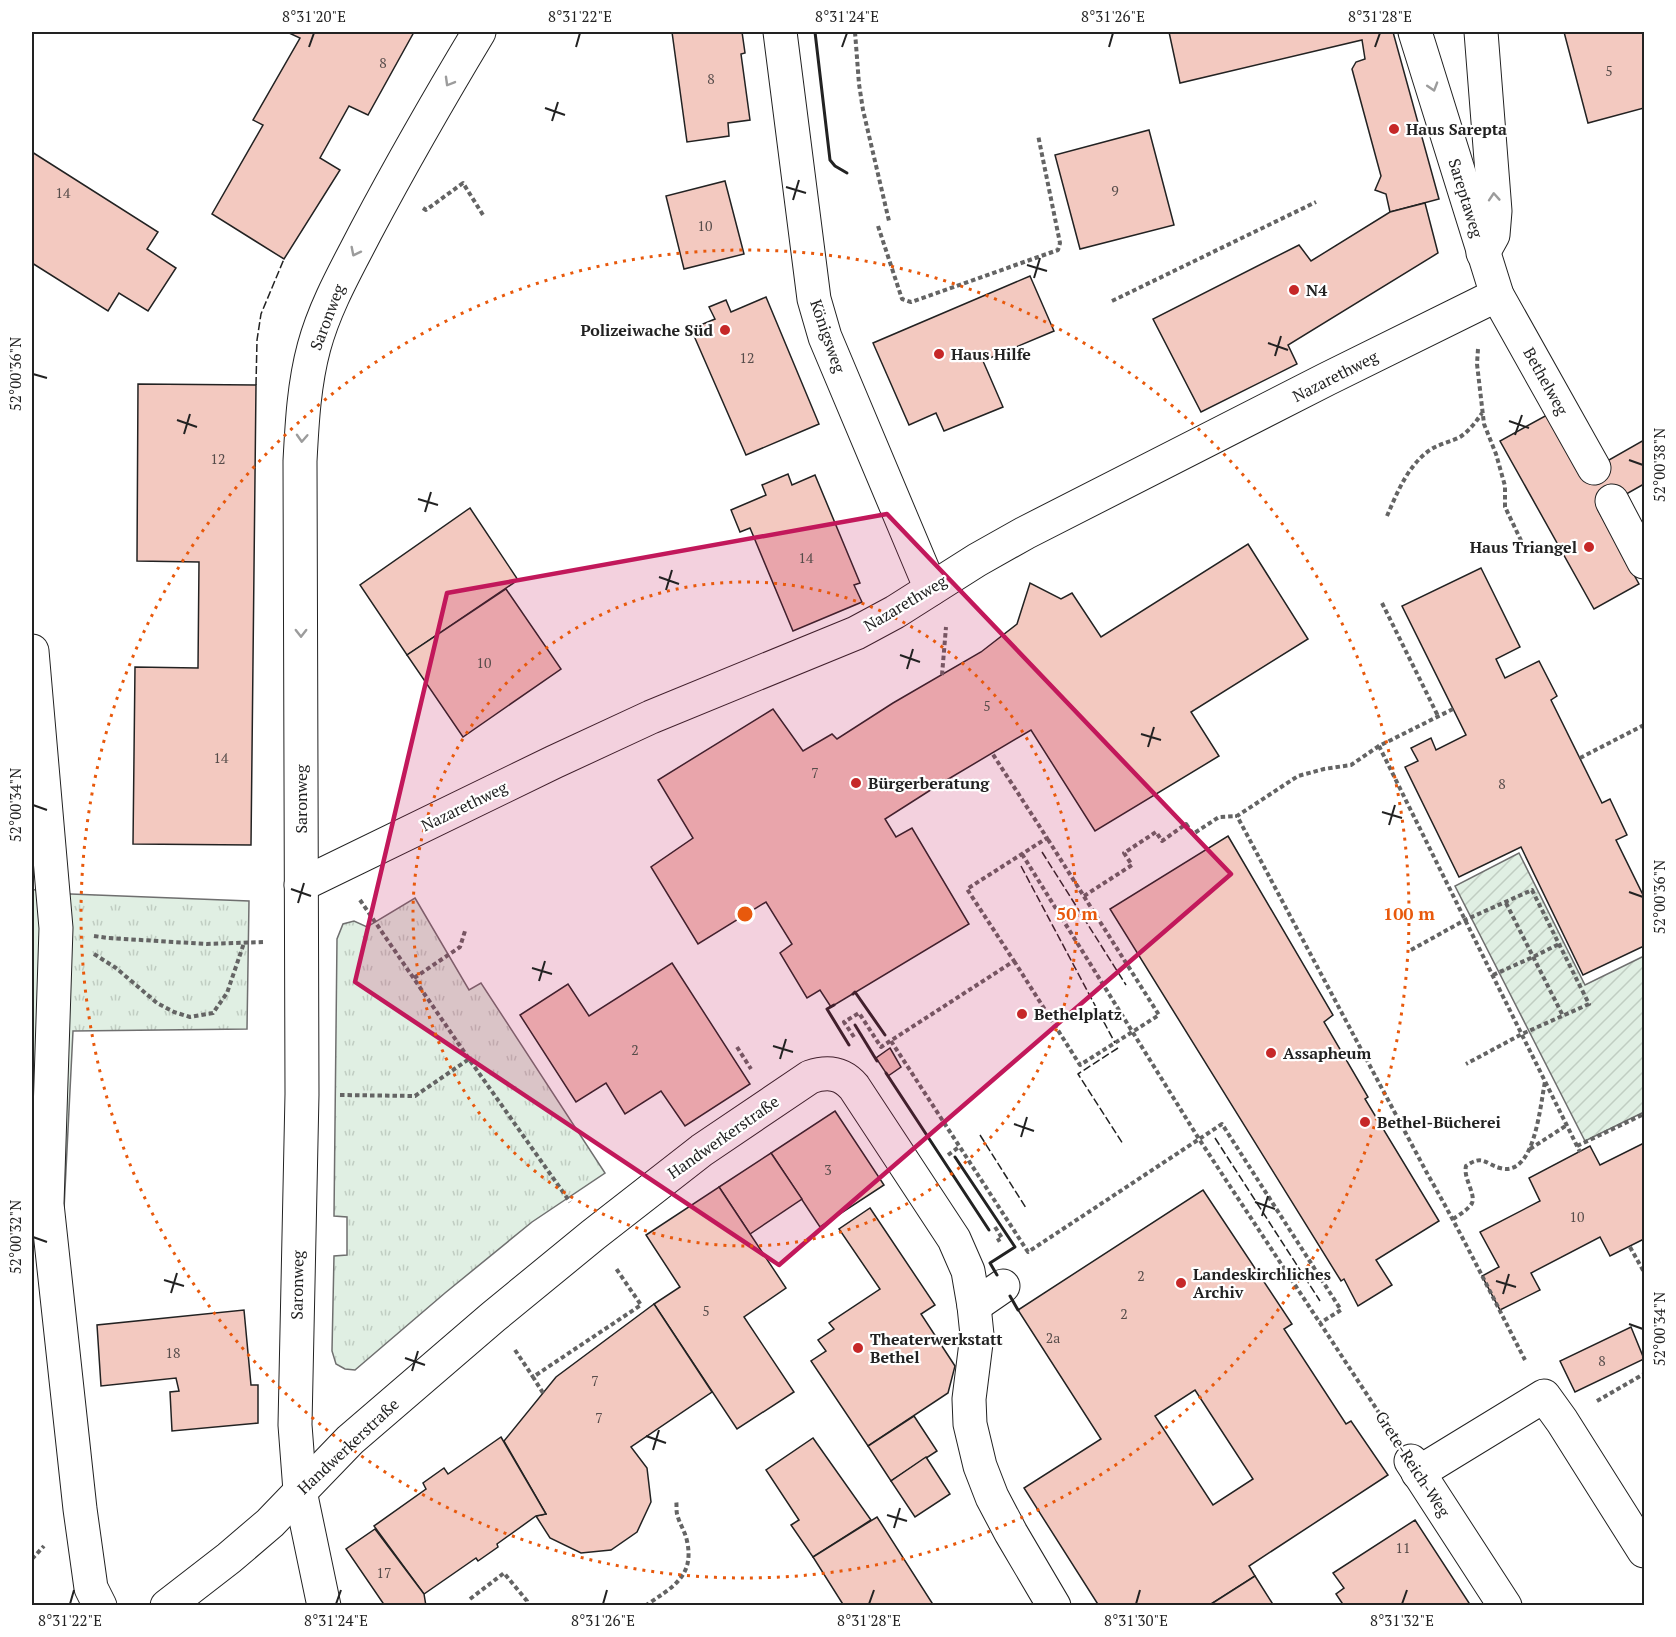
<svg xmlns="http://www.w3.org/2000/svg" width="1676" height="1637" font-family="'PT Serif',serif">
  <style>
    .park { fill: url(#park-tufts); stroke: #6f6f6f; stroke-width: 1.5 }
    .garden { fill: url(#garden-furrows); stroke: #6f6f6f; stroke-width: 1.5 }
    .building { fill: #f3c9c0; stroke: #222; stroke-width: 1.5; fill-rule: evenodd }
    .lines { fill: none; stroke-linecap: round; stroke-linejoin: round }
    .minor-casing { stroke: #222; stroke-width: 35 }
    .path { stroke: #646464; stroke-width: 4; stroke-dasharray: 4.5 3; stroke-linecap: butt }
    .minor { stroke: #fff; stroke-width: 33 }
    .fence { stroke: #222; stroke-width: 1.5; stroke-dasharray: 8 3; stroke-linecap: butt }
    .wall { stroke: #222; stroke-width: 3 }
    .oneway { stroke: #9c9c9c }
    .marked { fill: #c2185b; fill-opacity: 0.2; stroke: #c2185b; stroke-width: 4.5; stroke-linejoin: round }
    .ticks { fill: none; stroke: #222; stroke-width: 2 }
    .ring { fill: none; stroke: #e8590c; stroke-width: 3; stroke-dasharray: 3 6 }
    .poi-dot { fill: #c62828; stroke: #fff; stroke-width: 2 }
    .labels { text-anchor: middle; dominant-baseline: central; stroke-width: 4.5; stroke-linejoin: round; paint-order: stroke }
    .number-label { font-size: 14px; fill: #564c4a }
    .poi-label { font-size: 16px; font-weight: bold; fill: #222; stroke: #fff; text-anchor: start }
    .street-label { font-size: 16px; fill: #222; stroke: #fff }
    .centre { fill: #e8590c; stroke: #fff; stroke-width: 3 }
    .ring-label { font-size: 18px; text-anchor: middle; font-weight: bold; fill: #e8590c; stroke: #fff; stroke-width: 4.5; stroke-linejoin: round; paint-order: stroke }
    .neatline { fill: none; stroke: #222; stroke-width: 2 }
    .ticks-label { font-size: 15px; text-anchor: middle; fill: #222 }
  </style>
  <defs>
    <pattern id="park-tufts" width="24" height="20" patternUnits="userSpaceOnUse" patternTransform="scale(1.5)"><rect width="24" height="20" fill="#e0efe3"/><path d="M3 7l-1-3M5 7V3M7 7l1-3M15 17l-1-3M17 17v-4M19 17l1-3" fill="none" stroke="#c0cdc2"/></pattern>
    <pattern id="garden-furrows" width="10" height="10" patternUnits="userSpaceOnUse" patternTransform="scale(1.5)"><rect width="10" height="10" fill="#e0efe3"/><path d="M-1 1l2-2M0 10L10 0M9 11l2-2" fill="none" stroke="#c0cdc2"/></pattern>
  </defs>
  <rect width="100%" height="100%" fill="#fff"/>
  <g class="park">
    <path d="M 32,889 L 45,893 L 249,901 L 247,1029 L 73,1031 L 64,1209 L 32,1212 Z"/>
    <path d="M 415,898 L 469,990 L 481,983 L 605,1173 L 532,1222 L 445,1293 L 355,1370 L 345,1369 L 336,1364 L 332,1351 L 334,1256 L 347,1255 L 347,1217 L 334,1216 L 337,939 L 343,924 L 354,921 L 367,927 Z"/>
  </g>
  <path class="garden" d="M 1519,853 L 1585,985 L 1644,956 L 1644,1112 L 1585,1141 L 1455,886 Z"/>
  <g class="building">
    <path d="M 287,32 L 414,32 L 368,115 L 349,106 L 320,158 L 340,170 L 284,259 L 212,214 L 263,125 L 253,120 L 300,38 Z"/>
    <path d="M 672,32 L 742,32 L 745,53 L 741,54 L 750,120 L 728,123 L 729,136 L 687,142 Z"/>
    <path d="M 1169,32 L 1393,32 L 1439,199 L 1390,212 L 1386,194 L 1375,190 L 1381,176 L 1352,69 L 1356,62 L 1365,59 L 1362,40 L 1180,83 Z"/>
    <path d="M 1564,32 L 1644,32 L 1644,108 L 1588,123 Z"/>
    <path d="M 1149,130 L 1174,225 L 1080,249 L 1055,155 Z"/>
    <path d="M 32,152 L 158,232 L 147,249 L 176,268 L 148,311 L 119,293 L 108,311 L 32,263 Z"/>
    <path d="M 725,181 L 744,254 L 684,269 L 666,196 Z"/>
    <path d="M 1425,203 L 1438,253 L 1288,345 L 1297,364 L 1201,412 L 1153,319 L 1299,245 L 1311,261 L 1390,212 Z"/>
    <path d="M 1030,276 L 1054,331 L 983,361 L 1003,407 L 944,431 L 936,413 L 909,425 L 873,343 Z"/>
    <path d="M 766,297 L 819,424 L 746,455 L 691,329 L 715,319 L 709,307 L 726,300 L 731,312 Z"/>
    <path d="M 138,384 L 256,385 L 251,845 L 133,844 L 135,667 L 198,668 L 199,562 L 137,561 Z"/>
    <path d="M 1547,415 L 1581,476 L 1644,440 L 1644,484 L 1598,510 L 1639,584 L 1594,609 L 1500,441 Z"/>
    <path d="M 788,474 L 792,485 L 815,475 L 860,583 L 854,585 L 862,602 L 793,631 L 750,528 L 740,532 L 731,510 L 766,495 L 762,485 Z"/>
    <path d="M 470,508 L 518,580 L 407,655 L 360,585 Z"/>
    <path d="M 1248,544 L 1308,639 L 1191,712 L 1219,756 L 1095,831 L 1031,730 L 940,784 L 885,819 L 896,837 L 912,828 L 969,924 L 831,1007 L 820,990 L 807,998 L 780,953 L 792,944 L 766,902 L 698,944 L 651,867 L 693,838 L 658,780 L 773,709 L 803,751 L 832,734 L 837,739 L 893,703 L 981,652 L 1017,624 L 1030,583 L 1061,599 L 1072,593 L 1101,637 Z"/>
    <path d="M 1481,568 L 1520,647 L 1496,659 L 1505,678 L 1539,661 L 1557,696 L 1551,700 L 1602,803 L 1610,799 L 1627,835 L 1616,840 L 1644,897 L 1644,946 L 1583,975 L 1521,847 L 1459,877 L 1405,767 L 1418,761 L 1411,748 L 1431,738 L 1436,750 L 1466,735 L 1402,606 Z"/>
    <path d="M 506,589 L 561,669 L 463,737 L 407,655 Z"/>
    <path d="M 1228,836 L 1333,1015 L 1324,1022 L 1368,1097 L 1365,1099 L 1439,1221 L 1376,1260 L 1392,1285 L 1358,1306 L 1344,1279 L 1341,1281 L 1110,909 Z"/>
    <path d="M 672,963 L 750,1084 L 685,1126 L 661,1091 L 625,1114 L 606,1083 L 576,1102 L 520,1015 L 568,984 L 589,1016 Z"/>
    <path d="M 890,1048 L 901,1067 L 888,1076 L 876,1058 Z"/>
    <path d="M 835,1111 L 884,1185 L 820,1227 L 771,1153 Z"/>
    <path d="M 1644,1143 L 1644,1239 L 1610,1256 L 1600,1237 L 1531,1273 L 1540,1290 L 1500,1310 L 1482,1276 L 1499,1267 L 1480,1232 L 1540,1201 L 1529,1178 L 1590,1146 L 1600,1165 Z"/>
    <path d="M 771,1153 L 802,1199 L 750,1234 L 719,1187 Z"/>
    <path d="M 719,1187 L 786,1288 L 744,1317 L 794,1392 L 737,1429 L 654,1304 L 680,1287 L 646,1235 Z"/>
    <path d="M 1203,1190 L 1292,1324 L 1284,1329 L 1346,1424 L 1351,1421 L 1388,1475 L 1249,1566 L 1255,1576 L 1208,1606 L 1099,1606 L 1024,1488 L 1101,1439 L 1018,1310 ZM 1195,1390 L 1253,1479 L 1213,1505 L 1155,1416 Z"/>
    <path d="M 870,1208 L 935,1305 L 921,1314 L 955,1366 L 948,1393 L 868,1446 L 811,1361 L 826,1351 L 818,1340 L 834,1329 L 829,1323 L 880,1289 L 839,1229 Z"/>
    <path d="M 654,1304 L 712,1392 L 631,1447 L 647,1468 L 651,1502 L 637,1532 L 611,1550 L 581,1553 L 550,1538 L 536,1516 L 546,1514 L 504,1441 L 556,1377 Z"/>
    <path d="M 244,1310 L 251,1385 L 258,1385 L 258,1423 L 172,1431 L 170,1392 L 179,1391 L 176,1378 L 101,1386 L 97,1325 Z"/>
    <path d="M 1631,1327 L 1644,1359 L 1575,1392 L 1560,1361 Z"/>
    <path d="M 914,1416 L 937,1451 L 891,1481 L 868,1446 Z"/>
    <path d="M 501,1437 L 546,1514 L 536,1516 L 497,1544 L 498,1547 L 478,1561 L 476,1558 L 424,1594 L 374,1526 L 426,1489 L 423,1483 L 444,1468 L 448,1474 Z"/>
    <path d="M 813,1438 L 871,1520 L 813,1557 L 791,1525 L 799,1520 L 766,1470 Z"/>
    <path d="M 926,1457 L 950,1494 L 915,1517 L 891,1481 Z"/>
    <path d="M 877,1517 L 934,1606 L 844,1606 L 813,1557 Z"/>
    <path d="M 1415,1520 L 1471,1606 L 1344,1606 L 1336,1594 L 1344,1588 L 1333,1573 Z"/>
    <path d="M 375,1529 L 424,1594 L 426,1606 L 385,1606 L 346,1549 Z"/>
    <path d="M 1255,1576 L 1274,1606 L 1208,1606 Z"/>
  </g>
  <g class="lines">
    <g class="minor-casing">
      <g id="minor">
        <path d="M 780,32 L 814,299 L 825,337 L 931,589"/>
        <path d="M 1415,32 L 1497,295 L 1594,468"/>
        <path d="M 1481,32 L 1495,211 L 1493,235 L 1483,253"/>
        <path d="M 1612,501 L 1644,562"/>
        <path d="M 32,651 L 56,928 L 47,1204 L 80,1509 L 91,1588 L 100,1606"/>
        <path d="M 301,885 L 554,762 L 651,717 L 856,633 L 895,612 L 977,560 L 1025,533 L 1327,379 L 1497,295"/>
        <path d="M 974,1306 L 1003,1286"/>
        <path d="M 1411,1461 L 1505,1606"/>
        <path d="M 1418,1473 L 1544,1396 L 1562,1421 L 1644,1551"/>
        <path d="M 167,1606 L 229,1558 L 270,1523 L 350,1440 L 493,1317 L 593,1235 L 702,1150 L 810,1077 C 828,1071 842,1073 854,1087 L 954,1239 L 968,1271 L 974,1306 L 977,1335 L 969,1399 L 970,1424 L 980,1466 L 992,1497 L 1011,1533 L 1054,1606"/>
        <path d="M 324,1606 L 300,1491 L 295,1425 L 302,1094 L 300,461 C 302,423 304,384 314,347 C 325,306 347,268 366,231 C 402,163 440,97 479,32"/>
      </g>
    </g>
    <g class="path">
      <path d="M 855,32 L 859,84 L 863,110 L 889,221"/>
      <path d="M 423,208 L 426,210 L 463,183 L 483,215"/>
      <path d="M 878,226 L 902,299 L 911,302 L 1058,250 L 1060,243 L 1038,135"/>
      <path d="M 1112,301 L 1316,202"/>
      <path d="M 1478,349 L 1477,364 L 1484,424 L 1496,454 L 1505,486 L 1505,507 L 1528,555"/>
      <path d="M 1387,516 C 1397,493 1408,465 1430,450 C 1439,444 1450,442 1460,437 C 1469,431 1476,422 1482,413"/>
      <path d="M 1382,603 L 1438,716"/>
      <path d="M 942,675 L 946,627"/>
      <path d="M 1453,709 L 1379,746 L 1580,1152"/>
      <path d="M 1379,746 L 1351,765 L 1324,769 L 1298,776 L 1237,816 L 1428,1175 C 1463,1236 1493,1298 1525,1360"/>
      <path d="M 1580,758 L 1644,725"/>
      <path d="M 1022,854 L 1199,1139 L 1389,1428"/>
      <path d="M 1084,896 L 1132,865 L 1124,853 L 1156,832 L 1162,841 L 1186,824 L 1193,834 L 1219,817 L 1237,816"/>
      <path d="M 360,900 L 469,1059 L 570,1202"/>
      <path d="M 1506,903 L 1563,1016"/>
      <path d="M 94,936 L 108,938 L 207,944 L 263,942"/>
      <path d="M 1411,950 L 1465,920 L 1532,890 L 1589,1004 L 1522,1034 L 1466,1064"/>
      <path d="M 94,954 L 116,968 L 157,1003 L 174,1012 L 190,1017 L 213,1013 L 227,993 L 244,943"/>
      <path d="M 1014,961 L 1080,1065 L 1159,1015 L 1047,838"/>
      <path d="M 1493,975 L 1533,957 L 1559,944"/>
      <path d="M 414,978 L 460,947 L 465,931"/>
      <path d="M 854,1037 L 844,1022 L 859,1013 L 881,1047 L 1014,961 L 967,889 L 1047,838 L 992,753"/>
      <path d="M 891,1041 L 1028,1252 L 1222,1124 L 1341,1310 L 1320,1323"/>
      <path d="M 737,1047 L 751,1069"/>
      <path d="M 340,1095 L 415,1096 L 469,1059"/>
      <path d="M 1577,1146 L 1644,1114"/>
      <path d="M 1530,1149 L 1567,1125"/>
      <path d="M 948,1155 L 959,1147"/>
      <path d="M 1453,1219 C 1459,1215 1469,1209 1472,1203 C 1476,1194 1463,1178 1466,1166 C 1483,1154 1485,1164 1500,1168 C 1535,1178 1540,1105 1545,1082"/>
      <path d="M 995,1227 L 1002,1238 L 997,1241"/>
      <path d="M 1630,1247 L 1644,1272"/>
      <path d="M 515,1350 L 533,1377"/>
      <path d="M 543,1393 L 533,1377 L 641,1305 L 615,1267"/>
      <path d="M 1597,1401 L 1644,1374"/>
      <path d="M 32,1559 L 44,1546"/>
      <path d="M 470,1599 L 504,1573 L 527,1601 L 528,1606"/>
      <path d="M 645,1606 C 671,1588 695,1577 687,1541 C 685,1531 679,1523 677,1514 C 676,1509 677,1504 676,1500"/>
    </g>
    <use href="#minor" class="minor"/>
    <g class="fence">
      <path d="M 256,385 L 257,340 L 261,314 L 284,259"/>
      <path d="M 1042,852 L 1126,985"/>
      <path d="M 1021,866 L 1115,1043"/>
      <path d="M 1118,1048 L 1078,1074 L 1123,1144"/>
      <path d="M 980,1135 L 1026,1208"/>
      <path d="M 1215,1138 L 1320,1301"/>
    </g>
    <g class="wall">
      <path d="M 815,32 L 830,160 L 835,166 L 847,173"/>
      <path d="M 853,994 L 855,992 L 885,1035"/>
      <path d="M 834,1005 L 827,1009 L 849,1045"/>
      <path d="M 855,1025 L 877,1061"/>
      <path d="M 886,1073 L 989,1230"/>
      <path d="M 955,1157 L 1015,1247 L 990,1263 L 997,1275"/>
      <path d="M 1010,1296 L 1018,1310"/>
    </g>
  </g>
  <defs><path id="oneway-chevron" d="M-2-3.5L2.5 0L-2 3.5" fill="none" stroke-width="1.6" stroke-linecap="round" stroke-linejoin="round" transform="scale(1.5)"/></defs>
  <g class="oneway">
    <use href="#oneway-chevron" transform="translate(449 82) rotate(120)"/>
    <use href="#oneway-chevron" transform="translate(1433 87) rotate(73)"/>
    <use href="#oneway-chevron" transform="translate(1494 197) rotate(-94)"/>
    <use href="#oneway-chevron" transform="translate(355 252) rotate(117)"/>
    <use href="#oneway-chevron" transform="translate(302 438) rotate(93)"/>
    <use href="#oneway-chevron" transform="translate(301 633) rotate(90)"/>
  </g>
  <path class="marked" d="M 887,514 L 1231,874 L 779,1265 L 355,982 L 447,593 Z"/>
  <path class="ticks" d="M 309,47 L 314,33M 576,47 L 580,33M 842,47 L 847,33M 1109,47 L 1113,33M 1375,47 L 1380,33M 545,108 L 565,115M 552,121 L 558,102M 786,187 L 806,193M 793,200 L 799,180M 1027,265 L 1047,271M 1034,278 L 1040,258M 1268,343 L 1288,350M 1275,356 L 1281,336M 33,374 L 47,378M 177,420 L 197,427M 1509,421 L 1529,428M 184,434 L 190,414M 1515,435 L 1522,415M 1629,460 L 1643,465M 418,499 L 438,505M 425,512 L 431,492M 659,577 L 679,584M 666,590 L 672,570M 900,655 L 920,662M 907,669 L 913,649M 1141,734 L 1161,740M 1148,747 L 1154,727M 33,805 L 47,810M 1382,812 L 1402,818M 1389,825 L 1395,805M 291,889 L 311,896M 1629,892 L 1643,897M 298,903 L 304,883M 532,968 L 552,974M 539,981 L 545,961M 773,1046 L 793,1052M 780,1059 L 786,1039M 1014,1124 L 1034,1131M 1021,1137 L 1027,1117M 1255,1202 L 1275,1209M 1262,1216 L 1268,1196M 33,1237 L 47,1242M 164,1280 L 184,1286M 1496,1281 L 1516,1287M 171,1293 L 177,1273M 1503,1294 L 1509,1274M 1629,1324 L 1643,1329M 405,1358 L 425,1365M 412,1371 L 418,1351M 646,1436 L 666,1443M 653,1450 L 659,1430M 887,1515 L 907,1521M 894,1528 L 900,1508M 70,1604 L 74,1590M 336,1604 L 341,1590M 603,1604 L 607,1590M 869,1604 L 874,1590M 1136,1604 L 1140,1590M 1402,1604 L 1407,1590"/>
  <g class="ring">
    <circle cx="745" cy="914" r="332"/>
    <circle cx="745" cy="914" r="664"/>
  </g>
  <g class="poi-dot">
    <circle cx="1394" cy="129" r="6"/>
    <circle cx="1294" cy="290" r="6"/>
    <circle cx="725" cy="330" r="6"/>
    <circle cx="939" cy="354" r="6"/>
    <circle cx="1589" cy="547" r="6"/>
    <circle cx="856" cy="783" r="6"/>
    <circle cx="1022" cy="1014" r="6"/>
    <circle cx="1271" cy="1053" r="6"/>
    <circle cx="1365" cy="1122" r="6"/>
    <circle cx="1181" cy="1283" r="6"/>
    <circle cx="858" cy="1348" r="6"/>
  </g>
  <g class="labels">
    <g class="number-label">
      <text x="383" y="62">8</text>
      <text x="1609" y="70">5</text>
      <text x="711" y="78">8</text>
      <text x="1115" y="190">9</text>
      <text x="63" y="192">14</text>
      <text x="705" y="225">10</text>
      <text x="747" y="357">12</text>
      <text x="218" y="458">12</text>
      <text x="806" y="557">14</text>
      <text x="484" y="662">10</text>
      <text x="987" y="705">5</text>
      <text x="221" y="757">14</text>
      <text x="815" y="772">7</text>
      <text x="1502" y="783">8</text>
      <text x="635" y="1049">2</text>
      <text x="828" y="1169">3</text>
      <text x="1577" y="1216">10</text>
      <text x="1141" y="1275">2</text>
      <text x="706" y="1310">5</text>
      <text x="1124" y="1313">2</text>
      <text x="1053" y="1337">2a</text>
      <text x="173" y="1352">18</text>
      <text x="1602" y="1360">8</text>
      <text x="595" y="1380">7</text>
      <text x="599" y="1417">7</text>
      <text x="1403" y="1547">11</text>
      <text x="384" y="1572">17</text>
    </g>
    <g class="poi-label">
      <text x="1406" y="129">Haus Sarepta</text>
      <text x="1306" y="290">N4</text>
      <text x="713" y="330" text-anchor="end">Polizeiwache Süd</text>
      <text x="951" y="354">Haus Hilfe</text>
      <text x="1577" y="547" text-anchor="end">Haus Triangel</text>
      <text x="868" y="783">Bürgerberatung</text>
      <text x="1034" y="1014">Bethelplatz</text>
      <text x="1283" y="1053">Assapheum</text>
      <text x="1377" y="1122">Bethel-Bücherei</text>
      <text x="1193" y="1274">Landeskirchliches<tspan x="1193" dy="18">Archiv</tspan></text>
      <text x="870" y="1339">Theaterwerkstatt<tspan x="870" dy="18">Bethel</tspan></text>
    </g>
    <g class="street-label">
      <text transform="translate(1466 198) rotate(73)">Sareptaweg</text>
      <text transform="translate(327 317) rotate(-69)">Saronweg</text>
      <text transform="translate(828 336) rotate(71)">Königsweg</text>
      <text transform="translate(1335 376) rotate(-27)">Nazarethweg</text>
      <text transform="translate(1546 381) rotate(61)">Bethelweg</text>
      <text transform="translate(905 603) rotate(-31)">Nazarethweg</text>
      <text transform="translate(301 799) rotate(-90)">Saronweg</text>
      <text transform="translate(464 806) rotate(-26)">Nazarethweg</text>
      <text transform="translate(723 1137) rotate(-35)">Handwerkerstraße</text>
      <text transform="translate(297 1285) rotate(-89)">Saronweg</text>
      <text transform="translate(348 1446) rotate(-43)">Handwerkerstraße</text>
      <text transform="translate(1413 1464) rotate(57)">Grete-Reich-Weg</text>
    </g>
  </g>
  <circle cx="745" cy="914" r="9" class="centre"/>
  <g class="ring-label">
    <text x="1077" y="920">50 m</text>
    <text x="1409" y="920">100 m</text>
  </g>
  <rect width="1676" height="1637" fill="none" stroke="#ffffff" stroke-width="66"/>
  <rect x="33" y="33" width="1610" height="1571" class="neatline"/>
  <g class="ticks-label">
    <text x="314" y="22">8°31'20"E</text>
    <text x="580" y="22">8°31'22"E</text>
    <text x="847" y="22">8°31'24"E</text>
    <text x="1113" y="22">8°31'26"E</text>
    <text x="1380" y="22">8°31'28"E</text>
    <text transform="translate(16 374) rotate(-90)" y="5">52°00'36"N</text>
    <text transform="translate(1660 465) rotate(-90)" y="5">52°00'38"N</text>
    <text transform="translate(16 805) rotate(-90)" y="5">52°00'34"N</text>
    <text transform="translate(1660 897) rotate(-90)" y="5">52°00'36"N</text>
    <text transform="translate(16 1237) rotate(-90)" y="5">52°00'32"N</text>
    <text transform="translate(1660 1329) rotate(-90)" y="5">52°00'34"N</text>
    <text x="70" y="1626">8°31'22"E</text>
    <text x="336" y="1626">8°31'24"E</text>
    <text x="603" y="1626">8°31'26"E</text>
    <text x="869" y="1626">8°31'28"E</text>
    <text x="1136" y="1626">8°31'30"E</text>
    <text x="1402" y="1626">8°31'32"E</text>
  </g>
</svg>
